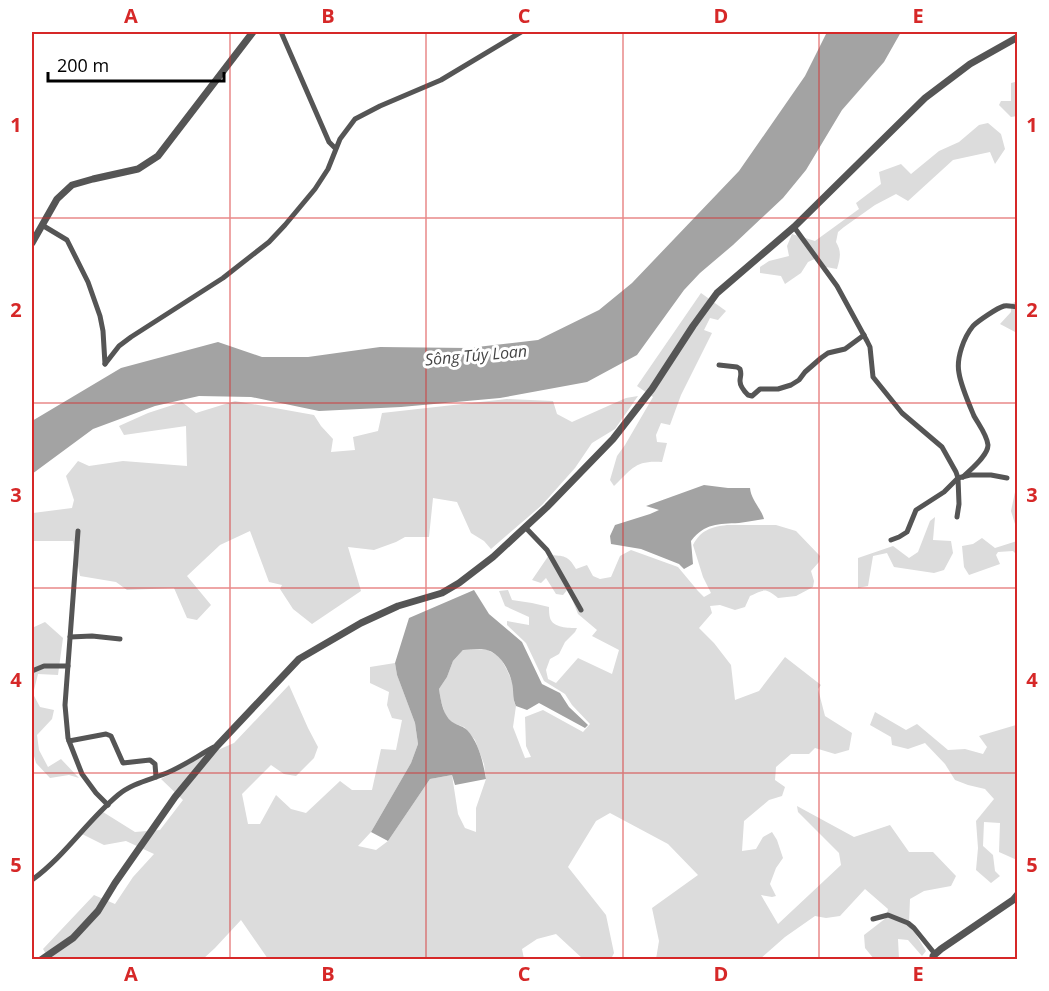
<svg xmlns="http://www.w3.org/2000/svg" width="1049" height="991" font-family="'Open Sans',sans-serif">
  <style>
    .green { fill: #dcdcdc }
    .water { fill: #a3a3a3 }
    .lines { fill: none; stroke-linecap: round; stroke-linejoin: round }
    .minor { stroke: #555; stroke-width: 5 }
    .tertiary { stroke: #555; stroke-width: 7 }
    .grid { fill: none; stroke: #d62828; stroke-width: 1.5; stroke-opacity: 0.55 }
    .labels { text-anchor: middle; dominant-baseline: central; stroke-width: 6; stroke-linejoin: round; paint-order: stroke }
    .water-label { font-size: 16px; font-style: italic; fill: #444; stroke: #fff }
    .neatline { fill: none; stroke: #d62828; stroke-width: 2 }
    .grid-label { font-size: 20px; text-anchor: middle; font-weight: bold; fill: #d62828 }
  </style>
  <rect width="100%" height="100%" fill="#fff"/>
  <g class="green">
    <path d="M 1015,82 L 1017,85 L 1017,116 L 1011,117 L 999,105 L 1001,101 L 1011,101 L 1011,83 Z"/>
    <path d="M 988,123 L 1001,134 L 1005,149 L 995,164 L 990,152 L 953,160 L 908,201 L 896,194 L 875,205 L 844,227 L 838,232 L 836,242 C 842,252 840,258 837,269 L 826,267 L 819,257 L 808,262 L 801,273 L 785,284 L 781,276 L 760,273 L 760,267 L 769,261 L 789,256 L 787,246 L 792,234 L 815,241 L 859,209 L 856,203 L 881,184 L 879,172 L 901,164 L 911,174 L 939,151 L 959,142 L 979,125 Z"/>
    <path d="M 701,293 L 726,311 L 718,320 L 710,318 L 704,330 L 712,333 L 681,395 L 670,425 L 661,423 L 656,435 L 657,442 L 667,443 L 662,462 C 635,460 632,469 614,486 L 610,480 L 617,456 L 625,445 L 653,397 L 637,386 Z"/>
    <path d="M 1017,301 L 1017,333 L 1000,324 L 1011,312 L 1011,304 Z"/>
    <path d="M 638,396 L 615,429 L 592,443 L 575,468 L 542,505 L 491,549 L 484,541 L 471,533 L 457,502 L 433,498 L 429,537 L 405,537 L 396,542 L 374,550 L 348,547 L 361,591 L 312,624 L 293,609 L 280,589 L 282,585 L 269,582 L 250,531 L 220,545 L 187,576 L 211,605 L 197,620 L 187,618 L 174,588 L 127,590 L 116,582 L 80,576 L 73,541 L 34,541 L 33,513 L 72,508 L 74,500 L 66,476 L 78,461 L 89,466 L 123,461 L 187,466 L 186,426 L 124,435 L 119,426 L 148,413 L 182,402 L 196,413 L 235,401 L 314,415 L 321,426 L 333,439 L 331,452 L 355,450 L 353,437 L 378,431 L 382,413 L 507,399 L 553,401 L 557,414 L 572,422 L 626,398 Z"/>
    <path d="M 1017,491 L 1017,522 L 1015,524 L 1011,511 L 1015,492 Z"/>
    <path d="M 935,517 L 933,540 L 951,541 L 953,553 L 944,570 L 934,573 L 894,567 L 887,553 L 873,556 L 868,586 L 858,588 L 858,558 L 893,546 L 909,558 L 918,552 L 930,521 Z"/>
    <path d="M 727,525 L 776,525 L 796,531 L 820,556 L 819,562 L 811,571 L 814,581 L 813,587 L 796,596 L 778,598 C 765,588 765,589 750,596 L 745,607 L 735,610 L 720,605 L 710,606 L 712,613 L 699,628 L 714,643 L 731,665 L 735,700 L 759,691 L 785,657 L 821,685 L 818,689 L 825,716 L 852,733 L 849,750 L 835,754 L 815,748 L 809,754 L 791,754 L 776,767 L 775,780 L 785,787 L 782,796 L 769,800 L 744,821 L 742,851 L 756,849 L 763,837 L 772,832 L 777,840 L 783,858 L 776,868 L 770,884 L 776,896 L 772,897 L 761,895 L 778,924 L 841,865 L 839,853 L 798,812 L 797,806 L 854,837 L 890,825 L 909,852 L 933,852 L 956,876 L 951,886 L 924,891 L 910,899 L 909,923 L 926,951 L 922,956 L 908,940 L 898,939 L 899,959 L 874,959 L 865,948 L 864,935 L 886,918 L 888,909 L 865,889 L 840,916 L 826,918 L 815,916 L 785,937 L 760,959 L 656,959 L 659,941 L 652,908 L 698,875 L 668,844 L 610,813 L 596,821 L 568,867 L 606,915 L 614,953 L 611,959 L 583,959 L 556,934 L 537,939 L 522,949 L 524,959 L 268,959 L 241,920 L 215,948 L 203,959 L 49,959 L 43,949 L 94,895 L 115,904 L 133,877 L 154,854 L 126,841 L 104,845 L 82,834 L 103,812 L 135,832 L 160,830 L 183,800 L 161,779 L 204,756 L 234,743 L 289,685 L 308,728 L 318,747 L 314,758 L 296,776 L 284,774 L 271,765 L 242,794 L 248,824 L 260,824 L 276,795 L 291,809 L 306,813 L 340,781 L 352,790 L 372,790 L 381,749 L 396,750 L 402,720 L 392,718 L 387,705 L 389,692 L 370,683 L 370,667 L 395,663 L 397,675 L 415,723 L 418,744 L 411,763 L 371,832 L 358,846 L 376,850 L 388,841 L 430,779 L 452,775 L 458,814 L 465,828 L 476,832 L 476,808 L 486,779 L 484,764 L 475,740 L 464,727 L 453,723 L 446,717 L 441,701 L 439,689 L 447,677 L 453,661 L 463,650 L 486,649 L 500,657 L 507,670 L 513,684 L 514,702 L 516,706 L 513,727 L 525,758 L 531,757 L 526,746 L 525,717 L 543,710 L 583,732 L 590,724 L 572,705 L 565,694 L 544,681 L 526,643 L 507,625 L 507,621 L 529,625 L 529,617 L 505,606 L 499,591 L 508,590 L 512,600 L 532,603 L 549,607 C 549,611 549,614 550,618 C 553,628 569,628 577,628 L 575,632 L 565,642 L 559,654 L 550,659 L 546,670 L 548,679 L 556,683 L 578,658 L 612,674 L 619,650 L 592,636 L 597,630 L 578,614 L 568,589 L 563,595 L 556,594 L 546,578 L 541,583 L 532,580 L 549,555 C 564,556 568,555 576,569 L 587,565 L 593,576 L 600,579 L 611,577 L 620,556 L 631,550 L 678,567 L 698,591 L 704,597 L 711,593 L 703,577 L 693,545 C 701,530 711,527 727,525 Z"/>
    <path d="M 982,538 L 995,548 L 1017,541 L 1017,555 L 1013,551 L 998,552 L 996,555 L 1000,564 L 969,575 L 964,567 L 962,546 L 973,544 Z"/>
    <path d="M 45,622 L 63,638 L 58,675 L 38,674 L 33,694 L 40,707 L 54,710 L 52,719 L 37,735 L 39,750 L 48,767 L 61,759 L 79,778 L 69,775 L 50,778 L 36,763 L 32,749 L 32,628 Z"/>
    <path d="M 875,712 L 906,730 L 917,724 L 948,750 L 965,749 L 983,754 L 987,747 L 979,736 L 1016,725 L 1018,728 L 1017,860 L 999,852 L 1000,823 L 984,822 L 983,846 L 993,855 L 995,871 L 1000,876 L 991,883 L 976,870 L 978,848 L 976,821 L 994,799 L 985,789 L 968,785 L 955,780 L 945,764 L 925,743 L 908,749 L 892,745 L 891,737 L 870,725 Z"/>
  </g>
  <g class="water">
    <path d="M 827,32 L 901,32 L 884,62 L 842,110 L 806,170 L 783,198 L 733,245 L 700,273 L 684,290 L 637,355 L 587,382 L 500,398 L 401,407 L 319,411 L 251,397 L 199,396 L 155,406 L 93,429 L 32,474 L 32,421 L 121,368 L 218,342 L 262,357 L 308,357 L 380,347 L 468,348 L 538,340 L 599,310 L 632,283 L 739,171 L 805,76 Z"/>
    <path d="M 704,485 L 728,488 L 750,488 C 751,500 761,508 764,519 C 756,520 748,522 739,523 C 718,524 705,523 691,541 L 693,564 L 684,569 L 679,564 L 641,549 L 611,544 L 610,536 L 615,525 L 650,514 L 659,510 L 646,506 Z"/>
    <path d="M 474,590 L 489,614 L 522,642 L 542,684 L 560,693 L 569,707 L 588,725 L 585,728 L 539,703 L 527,710 L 516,706 C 512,698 514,690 512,683 C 509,670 501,654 487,650 C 481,648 470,650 463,650 L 453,661 L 447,677 L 439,689 C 441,701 443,717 454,723 C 459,726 463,726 467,730 C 479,743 483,762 486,779 L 455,785 L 452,775 L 430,779 L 388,841 L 371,832 L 411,763 L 418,744 L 415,723 L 397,675 L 395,663 L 409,618 Z"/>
  </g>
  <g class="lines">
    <g class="minor">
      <path d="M 281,32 L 329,142 L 335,148"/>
      <path d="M 42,225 L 67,240 L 88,282 L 100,316 L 103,331 L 105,364"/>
      <path d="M 794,227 L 837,286 L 867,341 L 870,347 L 873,377 L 902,413 L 942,447 L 956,472 L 958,478 L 959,504 L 957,517"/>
      <path d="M 105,364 L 119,346 L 131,337 L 223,278 L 269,242 L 285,225 L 315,189 L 328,169 L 340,139 L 355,119 L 380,106 L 441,80 L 521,32"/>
      <path d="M 719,365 L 737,367 L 740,369 C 742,375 740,376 740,381 C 740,386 745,392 748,395 L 752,396 L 760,389 L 778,389 L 791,385 L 799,380 L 805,372 L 821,358 L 828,353 L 845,349 L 864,335"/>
      <path d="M 963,477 C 970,470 988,456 988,445 C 987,435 979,425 974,416 C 969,404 961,386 959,373 C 956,358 964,337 973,326 C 978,321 997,308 1004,306 C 1008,305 1014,307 1018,307"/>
      <path d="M 525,527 L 547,550 L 581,610"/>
      <path d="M 78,531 L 65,705 L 68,738 L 69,741 L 106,734 L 111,736 L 123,763 L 150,760 L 155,764 L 156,777"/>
      <path d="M 891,540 L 899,537 L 907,532 L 916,510 L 944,492 L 958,478 L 970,475 L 991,475 L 1007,478"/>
      <path d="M 70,637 L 92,636 L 120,639"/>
      <path d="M 32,671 L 44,666 L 68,666"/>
      <path d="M 69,741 L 82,774 L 96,793 L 108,805"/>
      <path d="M 32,880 C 65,856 87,821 118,795 C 132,783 153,779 169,772 C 185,765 199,755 214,747"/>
      <path d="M 873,919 L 888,915 L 908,923 L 914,928 L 935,954"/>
    </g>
    <g class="tertiary">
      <path d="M 32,243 L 57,199 L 72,185 L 93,179 L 138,169 L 158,156 L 253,32"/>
      <path d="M 41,960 L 73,938 L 98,911 L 115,883 L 175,797 L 217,746 L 299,659 L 361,623 L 398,606 L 442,593 L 459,583 L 493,557 L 547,507 L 613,439 L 652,389 L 693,326 L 717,293 L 794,227 L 925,98 L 970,64 L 1018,37"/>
      <path d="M 933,960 L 933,956 L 941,949 L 1013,900 L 1018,894"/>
    </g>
  </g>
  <path class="grid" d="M 230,32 L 230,960M 426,32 L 426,960M 623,32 L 623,960M 819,32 L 819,960M 32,218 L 1018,218M 32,403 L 1018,403M 32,588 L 1018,588M 32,773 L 1018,773"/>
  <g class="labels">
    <g class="water-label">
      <text transform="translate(476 355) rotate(-5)">Sông Túy Loan</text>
    </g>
  </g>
  <rect width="1049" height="991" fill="none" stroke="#ffffff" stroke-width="66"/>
  <path d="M48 72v9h176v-9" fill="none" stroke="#000000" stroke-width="3"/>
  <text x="57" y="72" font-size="18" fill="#000000" stroke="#ffffff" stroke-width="4.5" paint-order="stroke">200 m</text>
  <rect x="33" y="33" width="983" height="925" class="neatline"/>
  <g class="grid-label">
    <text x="131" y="23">A</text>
    <text x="328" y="23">B</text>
    <text x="524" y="23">C</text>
    <text x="721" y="23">D</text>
    <text x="918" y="23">E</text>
    <text x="16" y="132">1</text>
    <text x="1032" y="132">1</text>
    <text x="16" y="317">2</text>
    <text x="1032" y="317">2</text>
    <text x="16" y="502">3</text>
    <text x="1032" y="502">3</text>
    <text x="16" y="687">4</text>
    <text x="1032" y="687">4</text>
    <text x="16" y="872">5</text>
    <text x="1032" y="872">5</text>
    <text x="131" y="981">A</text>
    <text x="328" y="981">B</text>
    <text x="524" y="981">C</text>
    <text x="721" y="981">D</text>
    <text x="918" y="981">E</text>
  </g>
</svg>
